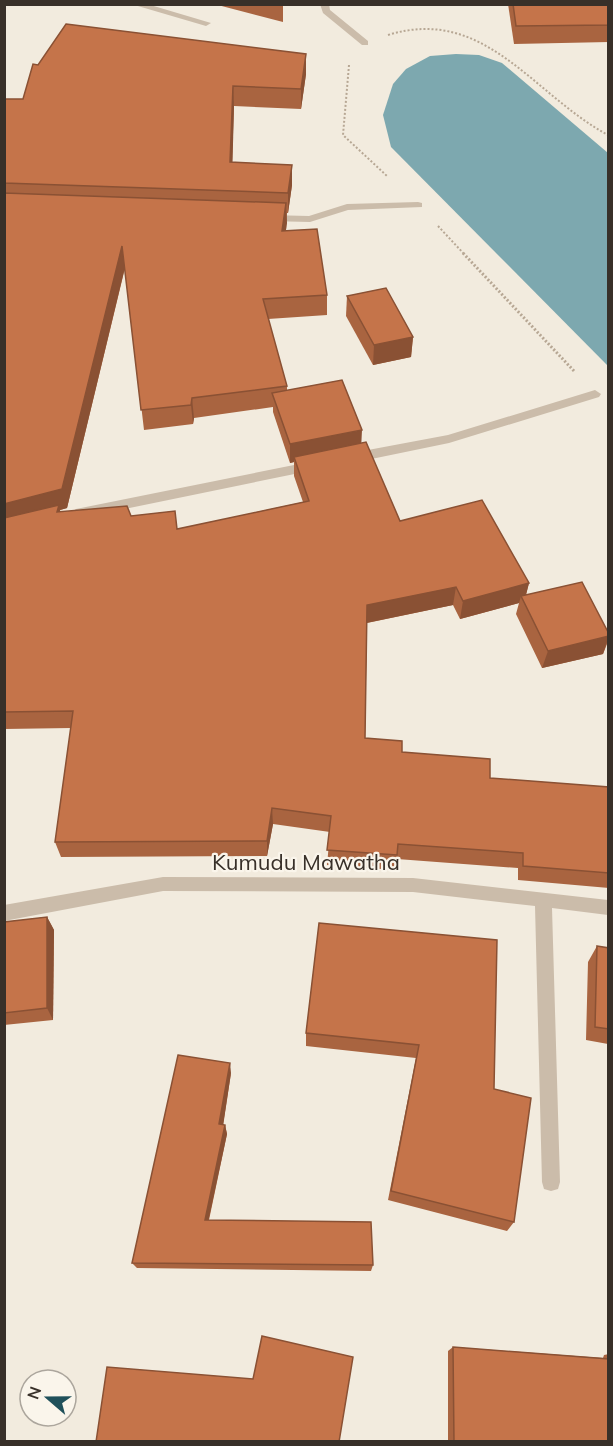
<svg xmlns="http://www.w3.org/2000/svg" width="613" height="1446" font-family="Mulish,sans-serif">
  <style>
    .water { fill: #7da8af }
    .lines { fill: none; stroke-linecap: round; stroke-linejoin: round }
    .path-far1 { stroke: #b7a794; stroke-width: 2; stroke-dasharray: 2 2; stroke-linecap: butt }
    .path { stroke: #b7a794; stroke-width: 3; stroke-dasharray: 2 2; stroke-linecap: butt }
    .street { fill: #cbbcaa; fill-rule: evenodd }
    .wall { fill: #a96440; fill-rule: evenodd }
    .shaded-wall { fill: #8a5134 }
    .building { fill: #c5744a; stroke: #8a5134; stroke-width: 1.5 }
    .labels { text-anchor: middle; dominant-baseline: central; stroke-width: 4.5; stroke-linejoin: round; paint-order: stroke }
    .street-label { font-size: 22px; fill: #383029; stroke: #faf5eb }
  </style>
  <rect width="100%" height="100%" fill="#f2ebde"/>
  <path class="water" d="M 456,54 L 479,55 L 502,63 L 608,153 L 608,366 L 391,147 L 383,115 L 393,84 L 406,69 L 430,56 Z"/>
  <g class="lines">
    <g class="path-far1">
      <path d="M 388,35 C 485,5 533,95 608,135"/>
      <path d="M 349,65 L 343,135 L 387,176"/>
      <path d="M 438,226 L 465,255"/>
    </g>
    <path class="path" d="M 463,253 L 574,371"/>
    <g class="street">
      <path d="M 131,4 L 147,4 L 211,23 L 206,26 Z"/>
      <path d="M 320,4 L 329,4 L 330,10 L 368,41 L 368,45 L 362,45 L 323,13 Z"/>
      <path d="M 418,202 L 422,203 L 422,207 L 348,210 L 310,222 L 268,221 L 263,218 L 268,215 L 309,216 L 347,204 Z"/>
      <path d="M 595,390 L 601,394 L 599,397 L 449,443 L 352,463 L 346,458 L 352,453 L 448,435 Z"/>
      <path d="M 314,461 L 319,463 L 320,466 L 319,469 L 76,519 L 69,514 L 76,509 Z"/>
      <path d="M 163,877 L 413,878 L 608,900 L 608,915 L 552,908 L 560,1182 L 558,1189 L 551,1191 L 544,1189 L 542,1182 L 535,906 L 413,892 L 163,891 L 4,921 L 4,905 Z"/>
    </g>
  </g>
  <g class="wall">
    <path d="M 214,4 L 283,4 L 283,22 Z"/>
    <path d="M 508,4 L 609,4 L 609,42 L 514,44 Z"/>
    <path d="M 38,65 L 306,74 L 301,109 L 234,106 L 232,162 L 292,185 L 288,213 L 287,213 L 286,230 L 327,295 L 327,315 L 268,319 L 287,386 L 287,390 L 361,444 L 400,521 L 529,583 L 526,595 L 609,634 L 609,639 L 603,654 L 542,668 L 516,614 L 519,603 L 460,619 L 453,605 L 367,623 L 365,738 L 402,752 L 490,778 L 609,787 L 609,888 L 518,880 L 518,868 L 397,859 L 395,870 L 327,865 L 330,832 L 273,824 L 267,856 L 61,857 L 55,842 L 71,728 L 4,729 L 4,99 L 23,99 ZM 125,268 L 144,430 L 193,424 L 194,418 L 273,407 L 273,412 L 290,463 L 294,462 L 294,476 L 303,502 L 178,529 L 131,516 L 60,512 L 60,510 L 67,508 Z"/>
    <path d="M 347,296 L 413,337 L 411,357 L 373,365 L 346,316 Z"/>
    <path d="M 47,917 L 54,930 L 53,1020 L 4,1025 L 4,922 Z"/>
    <path d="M 319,923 L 494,1089 L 514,1222 L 507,1231 L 388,1200 L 416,1058 L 306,1046 L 306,1033 Z"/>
    <path d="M 597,946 L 609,948 L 609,1062 L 608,1044 L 586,1040 L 588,962 Z"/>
    <path d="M 231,1073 L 223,1125 L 225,1125 L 227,1134 L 209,1220 L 373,1265 L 371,1271 L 137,1268 L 132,1263 Z"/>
    <path d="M 453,1347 L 603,1358 L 604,1355 L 609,1354 L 609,1442 L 448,1442 L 448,1351 Z"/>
  </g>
  <g class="shaded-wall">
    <path d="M 306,54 L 306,74 L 301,109 L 301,89 Z"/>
    <path d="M 233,86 L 234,106 L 232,182 L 230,162 Z"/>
    <path d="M 292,165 L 292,185 L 288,213 L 288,193 Z"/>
    <path d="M 286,203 L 287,223 L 283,251 L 282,231 Z"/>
    <path d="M 122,246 L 125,267 L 67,508 L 60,510 L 63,524 L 4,525 L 4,504 Z"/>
    <path d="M 413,337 L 411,357 L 373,365 L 374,345 Z"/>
    <path d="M 192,398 L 194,418 L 193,424 L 191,405 Z"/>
    <path d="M 362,430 L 361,450 L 294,457 L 294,462 L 290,463 L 290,444 Z"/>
    <path d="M 529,583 L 524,602 L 521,596 L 519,603 L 460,619 L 463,601 Z"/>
    <path d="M 456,587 L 453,605 L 366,623 L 367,605 Z"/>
    <path d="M 609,636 L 603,654 L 542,668 L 548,651 Z"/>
    <path d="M 272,808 L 273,824 L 267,856 L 267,841 Z"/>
    <path d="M 47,917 L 54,930 L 53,1020 L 47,1008 Z"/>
    <path d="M 230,1063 L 231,1073 L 222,1133 L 219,1124 Z"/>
    <path d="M 225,1125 L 227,1134 L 207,1227 L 205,1220 Z"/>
  </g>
  <g class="building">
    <path d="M 513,4 L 609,4 L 609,25 L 516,26 Z"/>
    <path d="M 66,24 L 306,54 L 301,89 L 233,86 L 230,162 L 292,165 L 288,193 L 4,183 L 4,99 L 23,99 L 33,64 L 38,65 Z"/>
    <path d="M 4,193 L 286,203 L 282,231 L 317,229 L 327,295 L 263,299 L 287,386 L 192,398 L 191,405 L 141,410 L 122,246 L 62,489 L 4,504 Z"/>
    <path d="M 386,288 L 413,337 L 374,345 L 347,296 Z"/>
    <path d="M 342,380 L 362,430 L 290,444 L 272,393 Z"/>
    <path d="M 366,442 L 400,521 L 482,500 L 529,583 L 463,601 L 456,587 L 367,605 L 365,738 L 402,741 L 402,752 L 490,759 L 490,778 L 609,787 L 609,873 L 523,866 L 523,853 L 398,844 L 397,855 L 327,850 L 331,816 L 272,808 L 267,841 L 55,842 L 73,711 L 4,712 L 4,518 L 59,505 L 57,512 L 127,506 L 131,516 L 175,511 L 177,529 L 309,501 L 294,457 Z"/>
    <path d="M 582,582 L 609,634 L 609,636 L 548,651 L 521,596 Z"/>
    <path d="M 47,917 L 47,1008 L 4,1013 L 4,922 Z"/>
    <path d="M 319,923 L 497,940 L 494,1089 L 531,1098 L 514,1222 L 391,1191 L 419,1045 L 306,1033 Z"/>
    <path d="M 597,946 L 609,948 L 609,1029 L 595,1027 Z"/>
    <path d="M 178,1055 L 230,1063 L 219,1124 L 225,1125 L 205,1220 L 371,1222 L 373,1265 L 132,1263 Z"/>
    <path d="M 262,1336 L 353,1357 L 339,1442 L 96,1442 L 107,1367 L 253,1379 Z"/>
    <path d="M 453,1347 L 609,1359 L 609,1442 L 454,1442 Z"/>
  </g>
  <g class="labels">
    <g class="street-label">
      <text x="306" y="862">Kumudu Mawatha</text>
    </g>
  </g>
  <rect width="613" height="1446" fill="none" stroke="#383029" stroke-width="12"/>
  <g transform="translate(48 1398) rotate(290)"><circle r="28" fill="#faf5eb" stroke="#aca69d" stroke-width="1.5"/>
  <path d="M0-4.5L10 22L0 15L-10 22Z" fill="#1f505a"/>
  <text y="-9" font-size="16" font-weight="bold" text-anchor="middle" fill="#383029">N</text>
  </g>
</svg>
